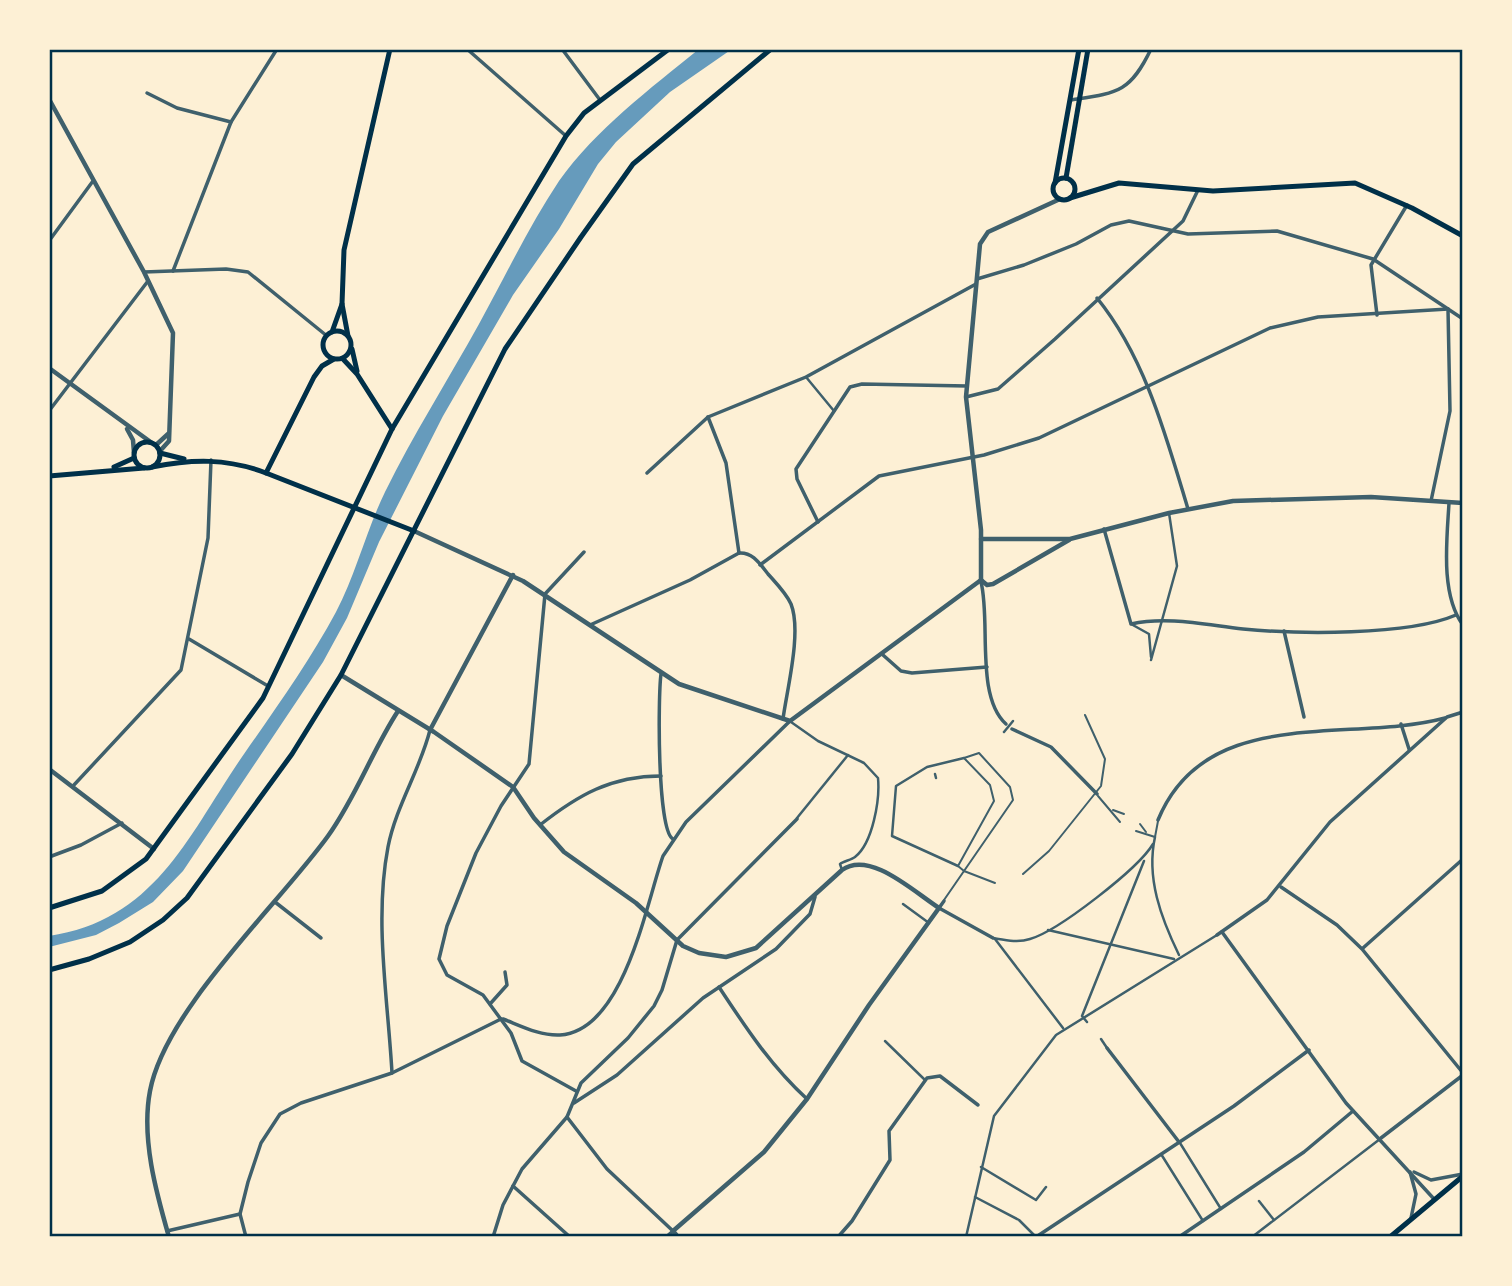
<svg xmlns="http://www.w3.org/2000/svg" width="1512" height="1286" font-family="'Archivo Narrow',sans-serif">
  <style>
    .water { fill: #669bbc }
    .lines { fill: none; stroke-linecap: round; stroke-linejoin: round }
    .service { stroke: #3f606c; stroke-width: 2 }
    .pedestrian { stroke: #3f606c; stroke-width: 2.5 }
    .minor { stroke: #3f606c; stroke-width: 3.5 }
    .tertiary { stroke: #3f606c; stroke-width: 4.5 }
    .secondary { stroke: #003049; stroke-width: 5 }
    .primary { stroke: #003049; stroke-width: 5 }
    .neatline { fill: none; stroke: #003049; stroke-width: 2.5 }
  </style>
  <rect width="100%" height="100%" fill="#fdf0d5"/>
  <path class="water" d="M 699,49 L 732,49 L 670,92 L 616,142 L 598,164 L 559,229 L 513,295 L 443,416 L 379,542 L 347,618 L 323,662 L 183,871 L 153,902 L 119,923 L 96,935 L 49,947 L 49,936 C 157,920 189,833 244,754 C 276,708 309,662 336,612 C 356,574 366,531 385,492 C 413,435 448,380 479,324 C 505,277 529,226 559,181 C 596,129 650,89 699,49 Z"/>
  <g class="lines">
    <g class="service">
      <path d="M 979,753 L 1010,787 L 1013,800 L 964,871 L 958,866 L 994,801 L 990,785 L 964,758 Z"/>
      <path d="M 1098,796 L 1120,822"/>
      <path d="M 1113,810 L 1124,814"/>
      <path d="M 1140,824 L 1146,832"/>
      <path d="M 1136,831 L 1155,837 L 1158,821"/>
      <path d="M 1023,874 L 1049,851 L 1101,786 L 1105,759 L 1085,715"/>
      <path d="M 944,900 L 964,871 L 995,883"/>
    </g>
    <g class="pedestrian">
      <path d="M 806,377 L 834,411"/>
      <path d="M 1131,624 L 1149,634 L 1151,657"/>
      <path d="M 1151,660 L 1177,566 L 1169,513"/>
      <path d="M 791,722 L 818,741 L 864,763 L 878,778 C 880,799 873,843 855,857 C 851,860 844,861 840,864 L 842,870"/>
      <path d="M 1004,732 L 1013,721"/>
      <path d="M 935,774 L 936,778"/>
      <path d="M 797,818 L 848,755"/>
      <path d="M 1155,837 C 1146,878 1161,918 1179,955"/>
      <path d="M 958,866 L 892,836 L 896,786 L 927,767 L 964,758"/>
      <path d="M 903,904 L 929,923"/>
      <path d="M 1048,930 L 1174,959"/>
      <path d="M 993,938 C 1005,940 1018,943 1030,939 C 1058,931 1138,869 1153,844"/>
      <path d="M 995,939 L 1063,1028"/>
      <path d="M 1087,1022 L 1082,1016 L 1144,861"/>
      <path d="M 1101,1039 L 1107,1048"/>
      <path d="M 885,1041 L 925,1080"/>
      <path d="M 1180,1143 L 1221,1209"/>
      <path d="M 1161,1154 L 1203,1221"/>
      <path d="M 981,1167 L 1036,1200 L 1046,1187"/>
      <path d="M 975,1197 L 1019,1220 L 1036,1237"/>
      <path d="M 1259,1201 L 1274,1220"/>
      <path d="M 966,1237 L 994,1116 L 1056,1035 L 1217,935"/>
      <path d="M 1252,1237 L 1380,1139"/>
    </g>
    <g class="minor">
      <path d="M 467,49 L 566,136"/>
      <path d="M 562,49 L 600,100"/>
      <path d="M 147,93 L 177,108 L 231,122"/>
      <path d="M 1071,100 C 1117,93 1130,93 1151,49"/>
      <path d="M 49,241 L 93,181"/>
      <path d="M 173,271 L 231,122 L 277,49"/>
      <path d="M 144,272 L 226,269 L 248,272 L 327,336"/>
      <path d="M 977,279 L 1024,265 L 1076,244 L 1111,225 L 1129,221 L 1188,234 L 1277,231 L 1373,259 L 1463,319"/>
      <path d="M 1097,298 C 1145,357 1166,436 1188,509"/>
      <path d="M 1377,315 L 1371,265 L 1407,205"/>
      <path d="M 966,397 L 998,389 L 1055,339 L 1183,221 L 1198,190"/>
      <path d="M 49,411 L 148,281"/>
      <path d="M 708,417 L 726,463 L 739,553"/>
      <path d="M 647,473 L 708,417 L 806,377 L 976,284"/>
      <path d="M 1431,501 L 1450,411 L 1448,309"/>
      <path d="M 1449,503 C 1447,539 1440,594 1463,625"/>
      <path d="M 818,522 L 797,479 L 796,469 L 850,387 L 862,384 L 967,386"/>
      <path d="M 1104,529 L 1131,624 C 1168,616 1206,625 1243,629 C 1297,634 1407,636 1456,615"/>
      <path d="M 739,553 C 753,552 760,564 768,574 C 776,583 786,593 791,604 C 802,632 787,689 783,719"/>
      <path d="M 760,565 L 879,476 L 984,455 L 1039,438 L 1270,328 L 1318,317 L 1448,309"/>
      <path d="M 981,582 C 991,621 975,696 1006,724"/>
      <path d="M 590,625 L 690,580 L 739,553"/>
      <path d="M 1284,631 L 1304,717"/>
      <path d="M 189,639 L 268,686"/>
      <path d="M 883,655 L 901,671 L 912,673 L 987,667"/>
      <path d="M 661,674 C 658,696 657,831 673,839"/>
      <path d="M 1401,724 L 1409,749"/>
      <path d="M 1012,729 L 1051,747 L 1097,794"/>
      <path d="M 73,786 L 181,670 L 208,538 L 211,460"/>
      <path d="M 1158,820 C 1206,703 1349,744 1445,718"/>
      <path d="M 540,825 C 578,795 611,776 661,776"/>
      <path d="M 49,857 L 81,845 L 122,823"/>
      <path d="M 1281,887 L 1337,925 L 1362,949 L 1463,1073"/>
      <path d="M 944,901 L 939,908 L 993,938"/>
      <path d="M 275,902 L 321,938"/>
      <path d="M 1222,932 L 1346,1103 L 1434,1199"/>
      <path d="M 1217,935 L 1267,900 L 1330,822 L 1447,717 L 1463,712"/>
      <path d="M 1363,948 L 1463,859"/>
      <path d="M 719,987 C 746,1028 771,1066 807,1099"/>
      <path d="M 490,1004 L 507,985 L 505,972"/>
      <path d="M 503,1019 C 521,1026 540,1036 560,1035 C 624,1031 646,904 663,856 L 686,822 L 790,721"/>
      <path d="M 1107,1048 L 1179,1142"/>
      <path d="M 392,1073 C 388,1000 374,920 388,847 C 396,806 420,770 430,730"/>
      <path d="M 576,1091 L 522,1061 L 511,1033 L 483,995 L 447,975 L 439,959 L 447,926 L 476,853 L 501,806 L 529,764 L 545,594 L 584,552"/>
      <path d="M 574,1103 L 617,1075 L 703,998 L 776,949 L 810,914 L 815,897"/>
      <path d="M 567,1117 L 607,1169 L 673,1231 L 666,1237"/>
      <path d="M 1381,1138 L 1463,1075"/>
      <path d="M 1410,1172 L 1416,1194 L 1411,1218"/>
      <path d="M 1414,1172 L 1431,1180 L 1463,1174"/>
      <path d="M 513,1186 L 570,1237"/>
      <path d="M 167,1231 L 240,1214"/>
      <path d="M 246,1237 L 240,1214 L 248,1182 L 261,1143 L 280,1114 L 301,1103 L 392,1073 L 501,1019"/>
      <path d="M 493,1237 L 503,1205 L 522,1169 L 567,1117 L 581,1083 L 628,1038 L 654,1006 L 662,990 L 677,940 L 797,819"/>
      <path d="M 838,1237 L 852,1221 L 890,1160 L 889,1131 L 927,1078 L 940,1076 L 978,1105"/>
      <path d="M 1036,1237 L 1234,1106 L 1309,1050"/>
      <path d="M 1179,1237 L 1304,1152 L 1353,1111"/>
    </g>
    <g class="tertiary">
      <path d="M 49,99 L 144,272 L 173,333 L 169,441 L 160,451"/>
      <path d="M 49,368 L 152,443"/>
      <path d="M 127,429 L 133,440 L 134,453"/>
      <path d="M 156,445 L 168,434"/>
      <path d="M 414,531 L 523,581 L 679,684 L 790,721 L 981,580"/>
      <path d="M 981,539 L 1070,539 L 1169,513 L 1233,501 L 1371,497 L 1463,503"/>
      <path d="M 981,580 L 981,530 L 966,397 L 980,244 L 988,232 L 1060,199"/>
      <path d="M 981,580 L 987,585 L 993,584 L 1069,540"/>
      <path d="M 341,675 L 434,732 L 513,787 L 534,818 L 564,852 L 636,903 L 683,946 L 699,953 L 726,957 L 756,948 L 842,870 C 870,850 914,892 939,908 L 869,1005 L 807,1099 L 764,1152 L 673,1231 L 678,1237"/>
      <path d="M 430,730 L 513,575"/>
      <path d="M 49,769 L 154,849"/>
      <path d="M 169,1237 C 156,1192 141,1138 150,1091 C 165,1010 279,904 328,836 C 356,797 372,751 398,711"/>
    </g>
    <g class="secondary">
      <circle cx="147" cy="455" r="13"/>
      <path d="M 160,453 L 184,459"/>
      <path d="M 114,467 L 134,458"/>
      <path d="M 152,467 C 192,459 227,458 266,473"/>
      <path d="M 49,476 L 144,468"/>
    </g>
    <g class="primary">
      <circle cx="1064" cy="189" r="11"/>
      <path d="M 1066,178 L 1088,49"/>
      <path d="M 1055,183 L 1079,49"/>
      <path d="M 1070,198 L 1119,183 L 1213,191 L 1355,183 L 1412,208 L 1463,236"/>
      <circle cx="337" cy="345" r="14"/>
      <path d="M 332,332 L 342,304"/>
      <path d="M 348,336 L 342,304 L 344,250 L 390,49"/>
      <path d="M 352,349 L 357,371"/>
      <path d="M 334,359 L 322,366 L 314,377 L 266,473 L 414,531"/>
      <path d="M 343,359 L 357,374 L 392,429"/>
      <path d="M 49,908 L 102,891 L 146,859 L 263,698 L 392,429 L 566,136 L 584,113 L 669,49"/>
      <path d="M 49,970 L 89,959 L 130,942 L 163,920 L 187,898 L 292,754 L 341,675 L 505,349 L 581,237 L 633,164 L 771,49"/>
      <path d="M 1390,1237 L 1463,1176"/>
    </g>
  </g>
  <rect width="1512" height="1286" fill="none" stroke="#fdf0d5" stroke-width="102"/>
  <rect x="51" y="51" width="1410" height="1184" class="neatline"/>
</svg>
